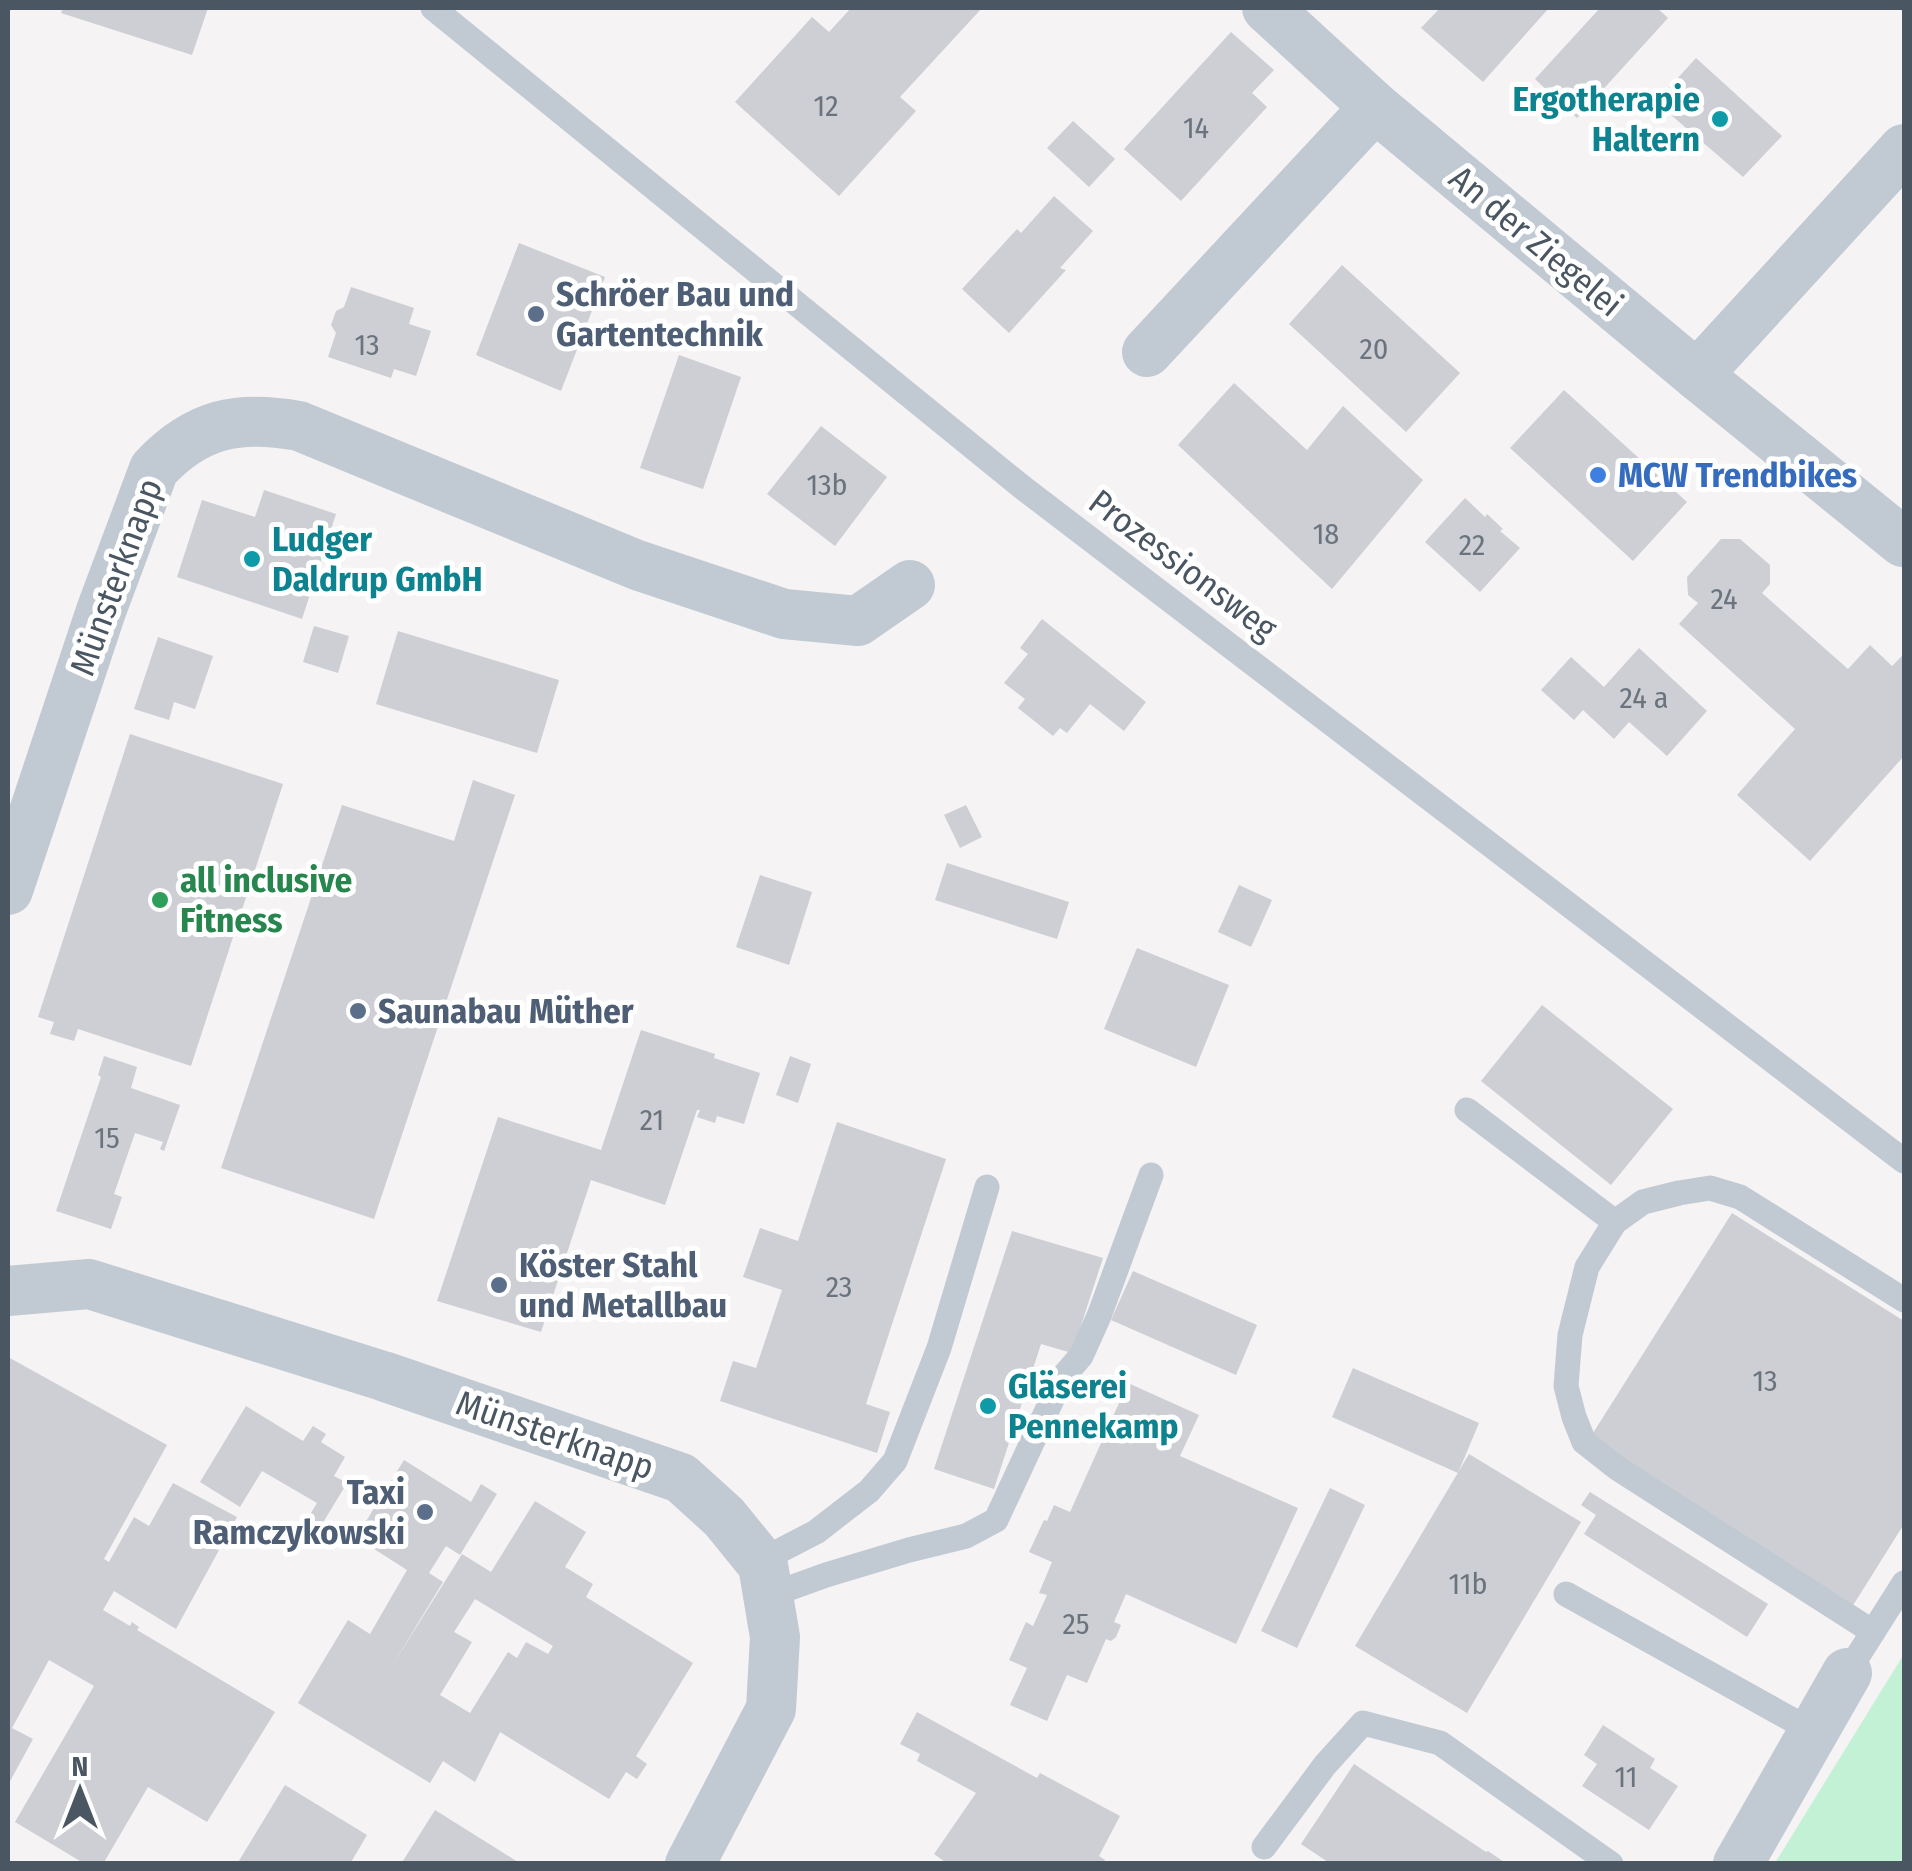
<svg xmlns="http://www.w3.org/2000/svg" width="1912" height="1871" font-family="'Fira Sans Condensed',sans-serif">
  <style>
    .green { fill: #c3f1d5 }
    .building { fill: #cdcfd5; fill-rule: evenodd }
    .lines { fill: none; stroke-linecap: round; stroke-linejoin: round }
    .service { stroke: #c1cad2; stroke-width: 25 }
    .minor { stroke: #c1cad2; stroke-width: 50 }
    .culture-dot { fill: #0f9aa8; stroke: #fff; stroke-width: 4 }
    .service-dot { fill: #5c6f8a; stroke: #fff; stroke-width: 4 }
    .shop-dot { fill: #3f7fe0; stroke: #fff; stroke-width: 4 }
    .leisure-dot { fill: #2e9e5b; stroke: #fff; stroke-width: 4 }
    .labels { text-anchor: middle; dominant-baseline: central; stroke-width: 10; stroke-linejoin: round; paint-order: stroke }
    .number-label { font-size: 30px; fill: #6b747e }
    .culture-label { font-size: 35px; font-weight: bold; fill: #0d838f; stroke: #fff; text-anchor: start }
    .street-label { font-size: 35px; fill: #4a5661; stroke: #fff }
    .service-label { font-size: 35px; font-weight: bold; fill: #4e5e75; stroke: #fff; text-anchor: start }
    .shop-label { font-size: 35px; font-weight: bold; fill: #366cbe; stroke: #fff; text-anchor: start }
    .leisure-label { font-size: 35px; font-weight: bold; fill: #27864d; stroke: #fff; text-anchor: start }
  </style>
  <rect width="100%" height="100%" fill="#f5f3f3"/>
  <path class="green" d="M 1904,1654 L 1904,1863 L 1775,1863 Z"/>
  <g class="building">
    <path d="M 63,8 L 208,8 L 192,55 L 61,13 Z"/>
    <path d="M 851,8 L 982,8 L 900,97 L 916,111 L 839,196 L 735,102 L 812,17 L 829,32 Z"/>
    <path d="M 1440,8 L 1549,8 L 1483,82 L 1421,28 Z"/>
    <path d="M 1600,8 L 1657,8 L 1668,18 L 1577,118 L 1535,79 Z"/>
    <path d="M 1231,32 L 1274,70 L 1252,93 L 1267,107 L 1181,201 L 1124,149 Z"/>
    <path d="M 1696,58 L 1782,136 L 1743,177 L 1656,102 Z"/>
    <path d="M 1073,121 L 1115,159 L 1089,187 L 1047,148 Z"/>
    <path d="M 1054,196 L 1093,231 L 1060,268 L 1066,270 L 1009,333 L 962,289 L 1017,229 L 1021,233 Z"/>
    <path d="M 519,243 L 605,277 L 561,391 L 476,355 Z"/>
    <path d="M 1342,265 L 1460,373 L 1406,432 L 1289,324 Z"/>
    <path d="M 351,287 L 414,308 L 409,324 L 431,331 L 416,376 L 394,369 L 391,378 L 328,357 L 336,333 L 331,325 L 336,311 L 344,307 Z"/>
    <path d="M 679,355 L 741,377 L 703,489 L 640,468 Z"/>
    <path d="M 1234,383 L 1307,450 L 1343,406 L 1423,480 L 1332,589 L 1178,445 Z"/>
    <path d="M 1564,390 L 1687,502 L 1633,561 L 1510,448 Z"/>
    <path d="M 821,426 L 887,477 L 835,546 L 767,494 Z"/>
    <path d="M 264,490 L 336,514 L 302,619 L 177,577 L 202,500 L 255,517 Z"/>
    <path d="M 1465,498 L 1485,517 L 1487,514 L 1503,529 L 1500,531 L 1520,548 L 1480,592 L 1425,542 Z"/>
    <path d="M 1721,539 L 1740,539 L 1770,565 L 1770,584 L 1762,593 L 1848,669 L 1870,645 L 1892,666 L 1904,654 L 1904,756 L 1810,861 L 1737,795 L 1795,729 L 1679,624 L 1698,603 L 1688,595 L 1687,577 Z"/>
    <path d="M 1042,619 L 1146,702 L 1124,731 L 1090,704 L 1067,733 L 1060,728 L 1053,736 L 1018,708 L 1025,699 L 1004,683 L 1028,654 L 1020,648 Z"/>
    <path d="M 314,626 L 349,636 L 338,673 L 303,662 Z"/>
    <path d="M 398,631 L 559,680 L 537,753 L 376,704 Z"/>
    <path d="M 158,637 L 213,656 L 195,709 L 174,702 L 169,720 L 134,709 Z"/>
    <path d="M 1639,648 L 1707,711 L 1667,756 L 1629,722 L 1614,739 L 1583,710 L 1574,720 L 1541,690 L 1571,657 L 1604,687 Z"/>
    <path d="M 130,734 L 283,784 L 191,1066 L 78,1029 L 74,1041 L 50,1034 L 54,1022 L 38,1017 Z"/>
    <path d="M 473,780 L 515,795 L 374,1219 L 221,1168 L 342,805 L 454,841 Z"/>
    <path d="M 966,805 L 982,837 L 960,848 L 944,815 Z"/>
    <path d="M 947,863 L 1069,902 L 1057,939 L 935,900 Z"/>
    <path d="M 760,875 L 812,892 L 789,965 L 736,947 Z"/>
    <path d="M 1239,885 L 1272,900 L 1251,947 L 1218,932 Z"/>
    <path d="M 1137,948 L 1229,985 L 1196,1067 L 1104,1029 Z"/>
    <path d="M 1542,1005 L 1673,1109 L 1611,1185 L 1481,1081 Z"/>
    <path d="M 641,1030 L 715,1054 L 714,1058 L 760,1073 L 744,1124 L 717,1116 L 715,1123 L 697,1117 L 700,1110 L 697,1110 L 665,1205 L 591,1180 L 541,1332 L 437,1301 L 498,1117 L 601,1150 Z"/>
    <path d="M 104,1056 L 137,1067 L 131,1088 L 180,1105 L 164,1151 L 160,1149 L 163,1142 L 135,1133 L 114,1194 L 122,1197 L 111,1229 L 56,1211 L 101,1077 L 98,1075 Z"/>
    <path d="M 790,1056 L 811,1064 L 798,1103 L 776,1095 Z"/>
    <path d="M 837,1122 L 946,1159 L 866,1404 L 890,1412 L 877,1453 L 720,1401 L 733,1361 L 756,1368 L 782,1290 L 743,1277 L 760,1228 L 798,1241 Z"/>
    <path d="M 1732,1213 L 1904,1321 L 1904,1524 L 1852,1607 L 1588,1441 Z"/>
    <path d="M 1012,1231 L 1103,1258 L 1072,1353 L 1041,1344 L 994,1489 L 934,1469 Z"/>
    <path d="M 1133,1271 L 1257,1325 L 1236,1375 L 1111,1320 Z"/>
    <path d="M 8,1357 L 167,1445 L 104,1559 L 109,1562 L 134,1517 L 149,1526 L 173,1483 L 237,1517 L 176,1629 L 114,1591 L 103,1610 L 130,1626 L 132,1622 L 139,1627 L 137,1630 L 275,1712 L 207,1822 L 148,1787 L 103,1864 L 85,1864 L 15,1822 L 94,1686 L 49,1660 L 12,1728 L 33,1739 L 8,1785 Z"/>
    <path d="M 1353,1368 L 1479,1423 L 1458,1473 L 1332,1417 Z"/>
    <path d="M 1128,1383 L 1199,1415 L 1180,1456 L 1298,1508 L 1236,1644 L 1126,1594 L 1114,1622 L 1121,1625 L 1116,1637 L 1111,1641 L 1106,1639 L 1087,1683 L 1067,1675 L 1047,1721 L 1010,1705 L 1027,1668 L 1009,1660 L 1026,1622 L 1033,1626 L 1047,1595 L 1039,1593 L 1052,1562 L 1029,1552 L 1044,1520 L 1047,1521 L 1054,1505 L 1070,1512 Z"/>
    <path d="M 246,1406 L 303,1441 L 313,1426 L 326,1434 L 321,1442 L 345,1457 L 334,1476 L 347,1483 L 310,1544 L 297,1536 L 317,1503 L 262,1471 L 240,1507 L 200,1482 Z"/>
    <path d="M 1469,1454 L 1581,1522 L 1467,1713 L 1355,1646 Z"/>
    <path d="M 404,1460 L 471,1502 L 481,1484 L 497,1494 L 460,1555 L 446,1546 L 429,1573 L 443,1582 L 392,1666 L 462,1554 L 491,1572 L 535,1501 L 586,1532 L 565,1567 L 593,1584 L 586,1597 L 693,1663 L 636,1756 L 647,1764 L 637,1779 L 626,1772 L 609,1799 L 500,1732 L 475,1782 L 443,1761 L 430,1783 L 298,1703 L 348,1620 L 370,1634 L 407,1570 L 371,1547 L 375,1540 L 360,1531 ZM 475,1599 L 553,1646 L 548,1654 L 526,1642 L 517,1658 L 508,1652 L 470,1713 L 440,1695 L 472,1642 L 454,1632 Z"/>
    <path d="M 1330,1488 L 1365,1505 L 1297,1648 L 1261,1631 Z"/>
    <path d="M 1590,1492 L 1768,1604 L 1747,1637 L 1584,1534 L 1596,1515 L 1581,1505 Z"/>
    <path d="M 917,1712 L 1037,1778 L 1040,1773 L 1120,1816 L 1099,1856 L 1105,1860 L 1103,1864 L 948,1864 L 934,1854 L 976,1793 L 917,1761 L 920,1754 L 900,1744 Z"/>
    <path d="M 1603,1725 L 1655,1759 L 1650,1768 L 1678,1786 L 1649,1830 L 1582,1786 L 1597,1764 L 1584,1755 Z"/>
    <path d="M 1354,1764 L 1486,1852 L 1488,1851 L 1507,1864 L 1331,1864 L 1301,1844 Z"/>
    <path d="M 285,1785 L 367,1835 L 350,1864 L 237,1864 Z"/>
    <path d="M 435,1810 L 521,1864 L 401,1864 Z"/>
  </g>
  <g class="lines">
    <g class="service">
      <path d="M 433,8 L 1022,487 L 1904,1161"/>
      <path d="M 1467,1110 L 1615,1222"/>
      <path d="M 760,1561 L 816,1532 L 869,1491 L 895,1461 L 939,1348 L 987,1187"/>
      <path d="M 1566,1594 L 1814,1732"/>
      <path d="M 768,1596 L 826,1575 L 909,1550 L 966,1536 L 996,1520 L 1062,1378 L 1081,1356 L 1099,1316 L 1151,1175"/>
      <path d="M 1873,1632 L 1617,1468 L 1584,1442 L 1574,1417 L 1566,1386 L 1570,1335 L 1587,1267 L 1615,1222 L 1643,1202 L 1679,1193 L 1710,1188 L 1740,1197 L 1904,1300"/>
      <path d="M 1847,1673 L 1904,1583"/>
      <path d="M 1264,1847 L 1325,1765 L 1363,1723 L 1440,1743 L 1611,1864"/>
    </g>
    <g class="minor">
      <path d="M 1267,8 L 1375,107 L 1697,375 L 1904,149"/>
      <path d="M 1147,352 L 1375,107"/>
      <path d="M 1697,375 L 1903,542"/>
      <path d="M 8,890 L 101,611 L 154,469 C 197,423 238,415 299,426 L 637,565 L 784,614 L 858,621 L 910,585"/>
      <path d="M 8,1291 L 89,1284 L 383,1376 L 681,1478 L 724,1517 L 763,1565 L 775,1637 L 771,1709 L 690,1864"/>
      <path d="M 1738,1864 L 1847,1673"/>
    </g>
  </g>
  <g class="culture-dot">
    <circle cx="1720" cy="119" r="10"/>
    <circle cx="252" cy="559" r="10"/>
    <circle cx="988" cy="1406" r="10"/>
  </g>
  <g class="service-dot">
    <circle cx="536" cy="314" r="10"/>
    <circle cx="358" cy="1011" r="10"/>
    <circle cx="499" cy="1285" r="10"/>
    <circle cx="425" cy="1512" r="10"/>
  </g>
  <circle class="shop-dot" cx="1598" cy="475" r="10"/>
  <circle class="leisure-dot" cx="160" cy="900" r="10"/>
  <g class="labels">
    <g class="number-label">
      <text x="826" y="106">12</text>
      <text x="1196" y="128">14</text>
      <text x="367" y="345">13</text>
      <text x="1374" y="349">20</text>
      <text x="827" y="485">13b</text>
      <text x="1326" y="534">18</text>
      <text x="1472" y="545">22</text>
      <text x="1724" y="599">24</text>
      <text x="1644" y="698">24 a</text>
      <text x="652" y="1120">21</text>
      <text x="107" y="1138">15</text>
      <text x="839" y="1287">23</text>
      <text x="1765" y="1381">13</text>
      <text x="1468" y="1584">11b</text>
      <text x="1076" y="1624">25</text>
      <text x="1626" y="1777">11</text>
    </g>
    <g class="culture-label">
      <text x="1700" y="99" text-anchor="end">Ergotherapie<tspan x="1700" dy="40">Haltern</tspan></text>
      <text x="272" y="539">Ludger<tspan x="272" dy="40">Daldrup GmbH</tspan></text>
      <text x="1008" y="1386">Gläserei<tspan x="1008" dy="40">Pennekamp</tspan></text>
    </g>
    <g class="street-label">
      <text transform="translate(1536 241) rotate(40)">An der Ziegelei</text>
      <text transform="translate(1183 565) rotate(37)">Prozessionsweg</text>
      <text transform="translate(116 577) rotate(-70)">Münsterknapp</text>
      <text transform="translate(555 1435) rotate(19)">Münsterknapp</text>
    </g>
    <g class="service-label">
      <text x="556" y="294">Schröer Bau und<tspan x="556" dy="40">Gartentechnik</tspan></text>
      <text x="378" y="1011">Saunabau Müther</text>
      <text x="519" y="1265">Köster Stahl<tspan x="519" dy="40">und Metallbau</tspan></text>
      <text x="405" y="1492" text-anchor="end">Taxi<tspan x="405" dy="40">Ramczykowski</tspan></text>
    </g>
    <g class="shop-label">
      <text x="1618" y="475">MCW Trendbikes</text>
    </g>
    <g class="leisure-label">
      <text x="180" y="880">all inclusive<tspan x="180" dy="40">Fitness</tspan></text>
    </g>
  </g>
  <rect width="1912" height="1871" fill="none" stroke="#4a5661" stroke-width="20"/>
  <g transform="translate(80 1791)" stroke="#ffffff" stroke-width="8" paint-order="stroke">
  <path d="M0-8L18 38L0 25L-18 38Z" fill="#4a5661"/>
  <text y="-15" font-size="28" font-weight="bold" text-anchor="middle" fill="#4a5661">N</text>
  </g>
</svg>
